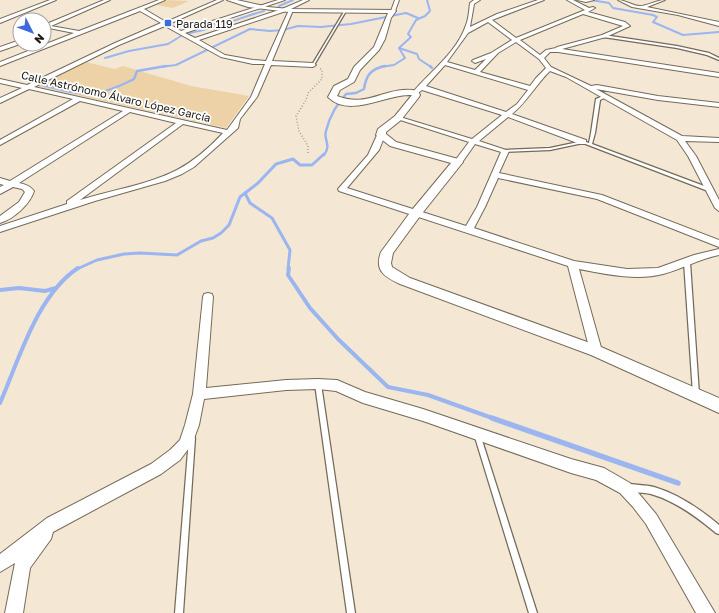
<svg xmlns="http://www.w3.org/2000/svg" width="719" height="613" font-family="'Golos Text',sans-serif">
  <style>
    .green { fill: #edd2a7 }
    .lines { fill: none; stroke-linecap: round; stroke-linejoin: round }
    .stream-far4 { stroke: #9ab5f0; stroke-width: 2 }
    .stream-far3 { stroke: #9ab5f0; stroke-width: 2.5 }
    .stream-far2 { stroke: #9ab5f0; stroke-width: 3 }
    .stream-far1 { stroke: #9ab5f0; stroke-width: 4 }
    .stream { stroke: #9ab5f0; stroke-width: 5.5 }
    .service-casing { stroke: #756a59; stroke-width: 2.5 }
    .minor-casing { stroke: #756a59; stroke-width: 2 }
    .tertiary-casing { stroke: #756a59; stroke-width: 2 }
    .path { stroke: #a89e90; stroke-width: 1.5; stroke-dasharray: 1 2; stroke-linecap: butt }
    .service { fill: #fff; fill-rule: evenodd }
    .minor { fill: #fff; fill-rule: evenodd }
    .tertiary { fill: #fff; fill-rule: evenodd }
    .poi-dot { fill: #3f6adb; stroke: #fff; stroke-width: 1.5 }
    .labels { text-anchor: middle; dominant-baseline: central; stroke-width: 3.5; stroke-linejoin: round; paint-order: stroke }
    .far-poi-label { font-size: 11px; fill: #1c1711; stroke: #fff; text-anchor: start }
    .far-street-label { font-size: 11px; fill: #1c1711; stroke: #fff }
  </style>
  <rect width="100%" height="100%" fill="#f4e8d5"/>
  <g class="green">
    <path d="M 168,0 L 189,1 L 173,8 L 156,5 Z"/>
    <path d="M 86,62 L 114,69 L 123,66 L 191,86 L 249,96 L 226,128 L 36,86 Z"/>
  </g>
  <g class="lines">
    <g class="stream-far4">
      <path d="M 591,0 L 609,3 L 613,8 L 653,15 L 657,17 L 653,22 L 683,35 L 719,32"/>
      <path d="M 279,6 L 293,0"/>
      <path d="M 190,33 C 216,28 239,18 264,11"/>
      <path d="M 399,48 L 417,54 L 419,59 L 431,67"/>
      <path d="M 105,58 L 129,51 L 168,44 L 181,36"/>
      <path d="M 160,67 L 176,65 L 250,29 L 270,31 L 283,30 L 298,26 L 321,27 L 351,24 L 406,13 L 418,18"/>
      <path d="M 380,67 L 394,65 L 405,58 L 399,48 L 411,37 L 408,34 L 416,20 L 425,16 L 430,11 L 427,0"/>
    </g>
    <g class="stream-far3">
      <path d="M 430,66 L 432,68"/>
      <path d="M 43,85 C 84,96 95,99 134,79 L 137,71 L 166,66"/>
      <path d="M 324,155 C 332,145 323,139 326,131 C 330,115 336,106 346,94 L 356,93 L 364,89 C 366,75 371,69 385,66"/>
    </g>
    <g class="stream-far2">
      <path d="M 245,193 L 250,203 L 272,218 L 290,250 L 288,269"/>
      <path d="M 77,269 L 97,260 L 124,254 L 140,253 L 177,255 L 201,241 L 213,238 L 221,233 L 229,225 L 240,197 L 258,183 L 276,164 L 293,159 L 300,165 L 312,165 L 324,154"/>
    </g>
    <g class="stream-far1">
      <path d="M 289,268 L 288,275 L 310,308 L 338,339 L 388,387 L 428,395 L 495,419"/>
      <path d="M 0,290 L 19,288 L 45,291 L 56,288"/>
      <path d="M 0,403 C 19,360 37,295 78,268"/>
    </g>
    <path class="stream" d="M 492,418 L 678,483"/>
    <g class="service-casing">
      <g id="service">
        <path d="M 345,10 L 346,11 L 314,65 L 312,66 L 312,65 Z"/>
        <path d="M 604,35 L 677,46 L 709,53 L 719,58 L 719,60 L 707,55 L 677,48 L 603,37 Z"/>
        <path d="M 603,96 L 606,97 L 600,100 L 595,133 L 592,144 L 712,189 L 712,191 L 708,191 L 583,143 L 550,150 L 505,152 L 503,151 L 505,150 L 550,148 L 583,141 L 589,143 L 591,133 L 596,99 Z"/>
        <path d="M 687,260 L 690,262 L 699,394 L 698,396 L 696,397 L 694,396 L 693,394 L 684,262 Z"/>
        <path d="M 318,381 L 320,382 L 321,384 L 355,613 L 347,613 L 315,384 L 316,382 Z"/>
        <path d="M 477,431 L 479,432 L 480,434 L 537,613 L 529,613 L 474,434 L 475,432 Z"/>
        <path d="M 192,435 L 194,436 L 195,438 L 183,613 L 175,613 L 189,438 L 190,436 Z"/>
        <path d="M 629,484 C 637,485 646,485 654,487 C 678,494 700,509 719,525 L 719,534 L 716,533 C 698,518 677,502 654,495 C 646,492 637,493 629,492 L 626,491 L 625,488 L 626,485 Z"/>
      </g>
    </g>
    <g class="minor-casing">
      <g id="minor">
        <path d="M 50,0 L 56,0 L 0,23 L 0,19 Z"/>
        <path d="M 104,0 L 110,0 L 51,26 L 79,31 L 159,0 L 165,0 L 144,9 L 166,22 L 217,0 L 223,0 L 169,24 L 181,31 L 278,0 L 285,0 L 185,33 L 195,38 L 282,9 L 303,0 L 309,0 L 291,9 L 293,10 L 272,61 L 313,63 L 316,65 L 313,67 L 271,65 L 257,97 L 240,119 L 238,128 L 194,167 L 182,174 L 165,181 L 95,201 L 0,232 L 0,226 L 67,204 L 67,201 L 176,123 L 130,112 L 19,183 C 25,184 30,186 34,191 C 30,204 14,219 0,223 L 0,216 L 19,202 L 25,192 L 22,189 L 13,187 L 0,194 L 0,187 L 4,185 L 0,184 L 0,178 L 10,181 L 123,111 L 80,101 L 0,145 L 0,140 L 73,99 L 29,89 L 0,103 L 0,98 L 22,88 L 0,83 L 0,79 L 27,85 L 115,43 L 161,23 L 140,11 L 0,66 L 0,62 L 74,33 L 44,27 L 44,25 ZM 289,10 L 266,61 L 253,60 L 225,55 L 199,40 ZM 165,26 L 221,57 L 253,64 L 265,64 L 251,97 L 227,130 L 34,87 L 119,45 ZM 183,124 L 223,133 C 210,147 194,161 177,170 C 148,185 111,190 80,200 Z"/>
        <path d="M 395,0 L 399,0 L 395,11 L 393,12 L 391,11 Z"/>
        <path d="M 474,0 L 480,0 L 474,4 L 470,27 L 497,14 L 538,0 L 544,0 L 492,20 L 516,38 L 585,10 L 567,0 L 573,0 L 589,8 L 593,7 L 595,8 L 588,12 L 625,22 L 630,26 L 606,37 L 562,49 L 719,73 L 719,77 L 558,52 L 550,52 L 544,58 L 551,67 L 591,86 L 597,85 L 658,96 L 719,103 L 719,107 L 658,100 L 596,89 L 682,136 L 719,138 L 719,142 L 685,141 L 696,156 L 719,200 L 719,211 L 715,208 L 688,156 L 677,140 L 566,77 L 550,71 C 536,84 528,101 512,114 L 586,140 L 586,144 L 580,144 L 508,117 L 479,141 L 509,151 L 499,173 L 602,195 L 719,240 L 719,247 L 597,199 L 498,178 L 485,207 L 474,228 L 574,261 L 627,269 L 658,268 L 694,255 L 719,249 L 719,255 C 699,259 682,269 663,274 C 637,281 605,274 579,269 L 602,351 L 600,354 L 596,356 L 592,354 L 590,351 L 568,266 L 339,191 L 338,189 L 368,155 L 378,133 L 384,133 L 385,135 L 379,150 L 347,188 L 466,226 L 477,207 L 501,152 L 475,144 L 461,164 L 455,164 L 454,162 L 469,142 L 394,118 L 396,117 L 400,117 L 472,139 L 502,115 L 422,90 L 418,93 L 413,92 C 431,71 457,52 466,25 C 469,18 469,10 470,3 ZM 583,14 L 623,26 L 602,35 L 557,47 L 556,48 L 546,50 L 540,55 L 520,40 ZM 488,22 L 512,40 L 491,53 L 473,60 L 472,61 L 475,63 L 486,59 L 475,70 L 447,62 L 468,33 ZM 516,42 L 539,59 L 546,68 L 536,78 L 530,86 L 480,72 L 498,53 ZM 445,65 L 528,90 L 517,104 L 506,112 L 426,86 Z"/>
        <path d="M 577,0 L 594,0 L 586,2 Z"/>
        <path d="M 618,0 C 626,0 632,6 640,6 C 648,6 656,0 665,0 L 647,7 L 719,22 L 719,26 L 678,15 L 632,7 Z"/>
        <path d="M 20,40 L 20,44 L 0,51 L 0,47 Z"/>
        <path d="M 208,293 L 212,294 L 213,297 L 206,388 L 286,380 L 318,379 L 337,380 L 365,392 L 423,409 L 571,459 L 604,468 L 630,483 L 656,514 L 715,613 L 696,613 L 646,524 L 633,507 L 620,493 L 596,480 L 571,473 L 423,421 L 363,403 L 336,391 L 318,389 L 286,390 L 204,399 L 199,425 L 192,444 L 180,460 L 161,474 L 53,532 L 51,539 L 30,568 L 23,613 L 5,613 L 15,563 L 0,572 L 0,554 L 47,518 L 151,464 L 170,450 L 180,440 L 185,425 L 193,394 L 203,297 L 204,294 Z"/>
      </g>
    </g>
    <g class="tertiary-casing">
      <path id="tertiary" d="M 227,0 L 237,0 L 268,7 L 289,9 L 395,10 L 396,11 L 391,18 L 385,39 L 379,50 L 360,70 L 354,82 L 340,90 L 337,96 C 370,109 387,84 418,91 L 420,95 L 419,97 L 401,120 L 386,132 L 386,134 L 396,142 L 462,160 L 463,162 L 420,216 L 393,253 L 391,263 L 392,267 L 410,278 L 601,347 L 719,398 L 719,413 L 591,355 L 400,284 C 385,277 374,271 381,252 L 412,210 L 451,163 L 390,146 L 376,135 L 378,129 L 395,116 L 412,95 C 387,93 350,119 328,97 L 334,86 L 348,79 L 354,67 L 374,47 L 388,13 L 289,12 L 248,7 Z"/>
    </g>
    <path class="path" d="M 308,153 L 308,146 L 299,131 L 296,116 L 306,100 L 308,93 L 322,79 L 322,70 L 319,68"/>
    <use href="#service" class="service"/>
    <use href="#minor" class="minor"/>
    <use href="#tertiary" class="tertiary"/>
  </g>
  <rect class="poi-dot" x="164" y="19" width="8" height="8" rx="2"/>
  <g class="labels">
    <g class="far-poi-label">
      <text x="176" y="23">Parada 119</text>
    </g>
    <g class="far-street-label">
      <text transform="translate(116 96) rotate(13)">Calle Astrónomo Álvaro López García</text>
    </g>
  </g>
  <g transform="translate(32 32) rotate(132)"><circle r="19" fill="#ffffff" stroke="#a4a2a0"/>
  <path d="M0-3L7 15L0 10L-7 15Z" fill="#3f6adb"/>
  <text y="-6" font-size="11" font-weight="bold" text-anchor="middle" fill="#1c1711">N</text>
  </g>
</svg>
